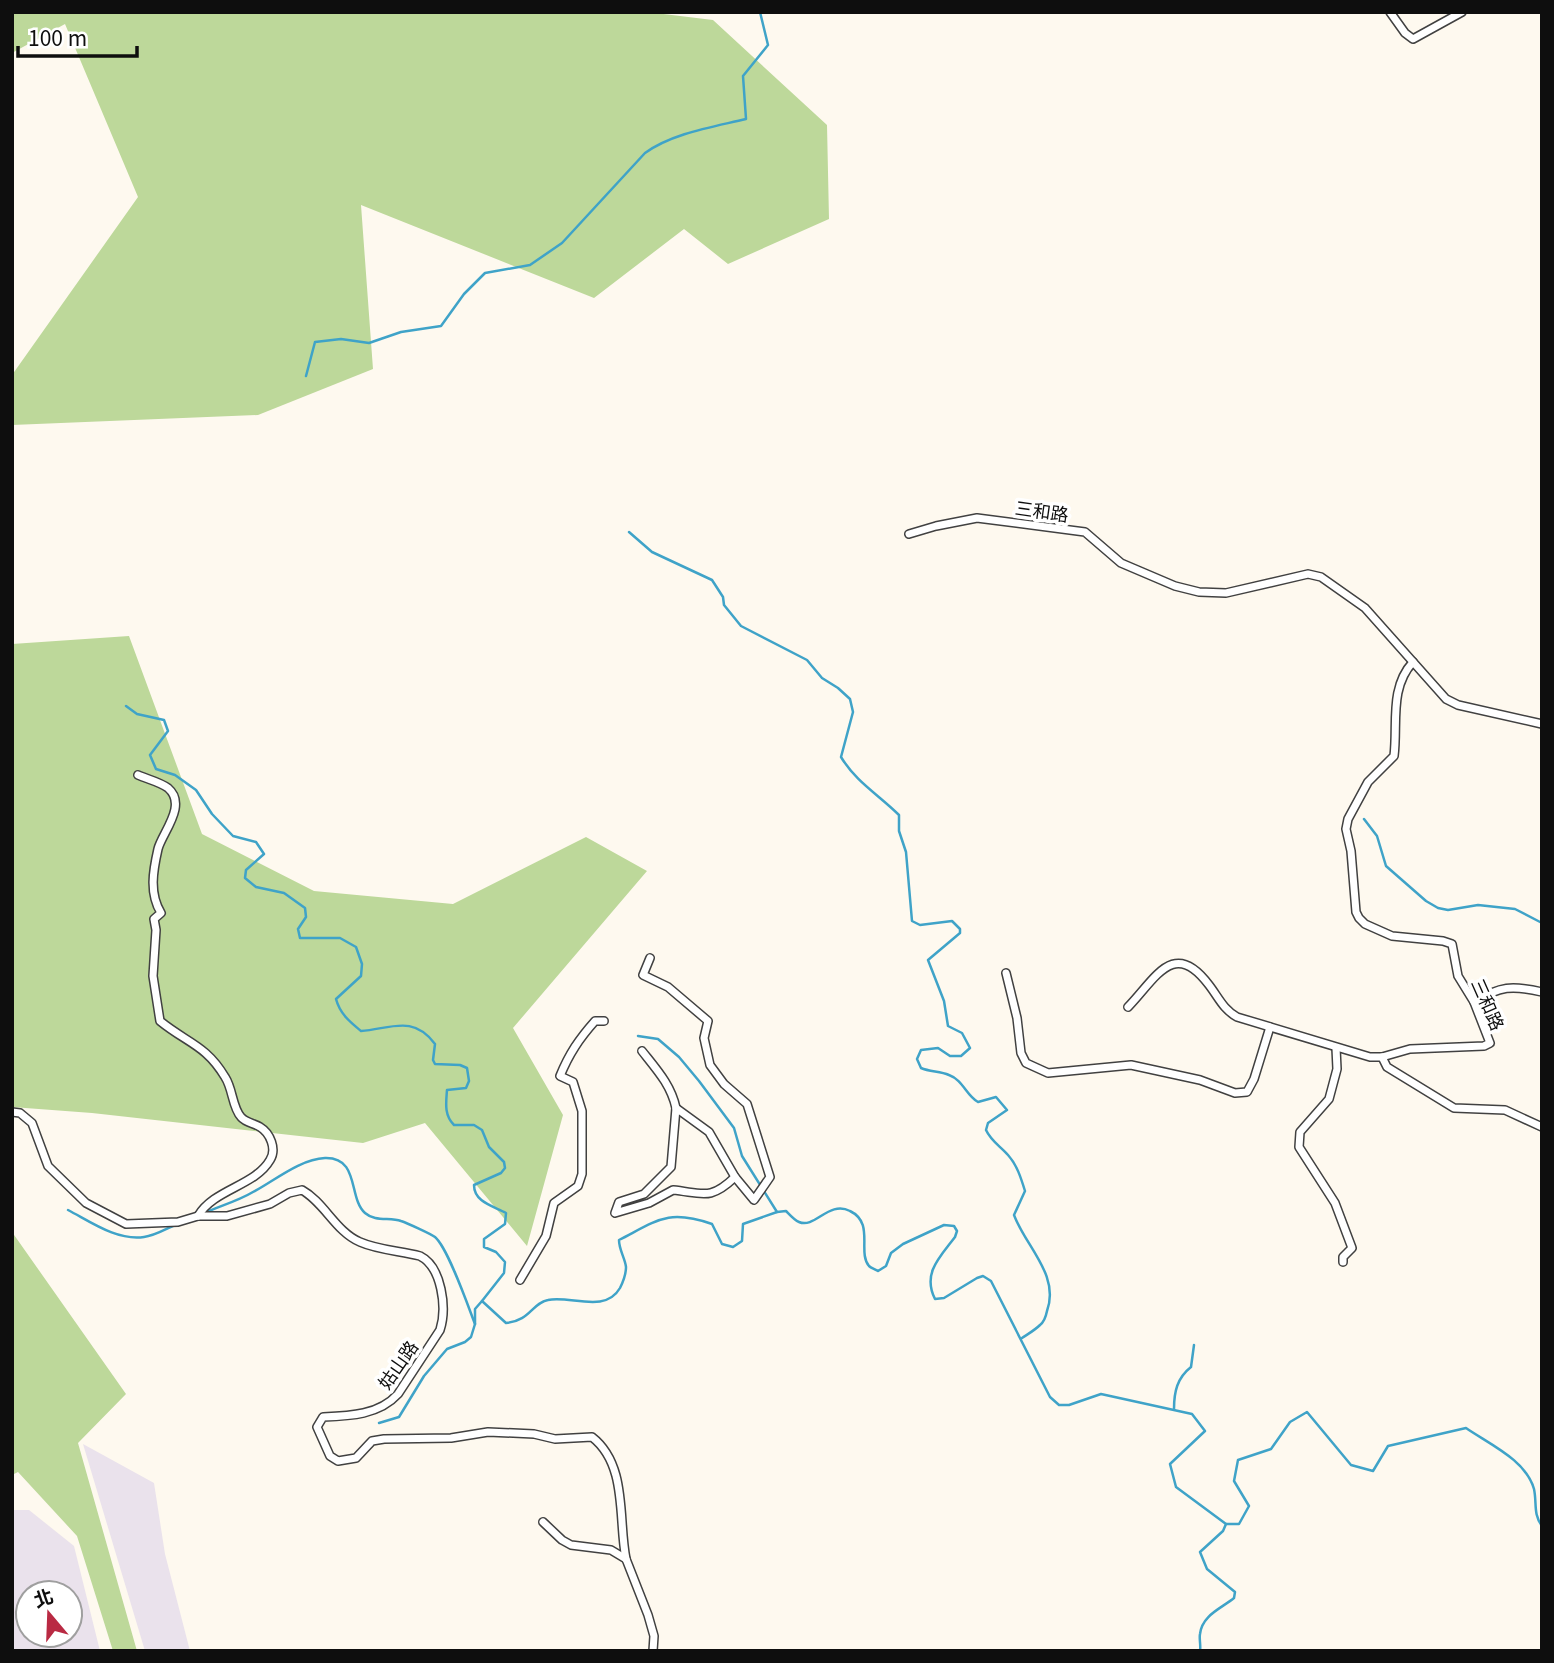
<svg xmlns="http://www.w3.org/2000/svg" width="1554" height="1663" font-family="Georgia,'Noto Sans TC',serif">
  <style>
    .industrial { fill: #eae2ec; fill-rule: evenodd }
    .forest { fill: #bdd89a }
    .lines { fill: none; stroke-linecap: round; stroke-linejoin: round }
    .stream { stroke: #3fa3c8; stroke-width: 2.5 }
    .minor-casing { stroke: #414141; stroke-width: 10 }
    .minor { stroke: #fff; stroke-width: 7 }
    .labels { text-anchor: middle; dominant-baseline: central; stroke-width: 7; stroke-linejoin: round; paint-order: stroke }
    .street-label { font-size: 18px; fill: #0e0e0e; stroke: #fff }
  </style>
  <rect width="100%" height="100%" fill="#fef9ef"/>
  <g class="industrial">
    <path d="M 83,1444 L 154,1483 L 165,1554 L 190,1651 L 145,1651 Z"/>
    <path d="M 12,1510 L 29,1510 L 74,1546 L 100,1651 L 12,1651 ZM 28,1593 L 70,1593 L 70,1635 L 28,1635 Z"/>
  </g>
  <g class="forest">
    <path d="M 12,12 L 647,12 L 713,20 L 827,125 L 829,219 L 728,264 L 684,229 L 594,298 L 361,205 L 373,369 L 258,415 L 12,425 L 12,375 L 138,197 L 65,24 L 12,53 Z"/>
    <path d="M 129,636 L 202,834 L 314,891 L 453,904 L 586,837 L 647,871 L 513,1028 L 563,1115 L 527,1246 L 425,1123 L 363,1143 L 92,1113 L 12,1107 L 12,644 Z"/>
    <path d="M 12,1232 L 126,1394 L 78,1443 L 137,1651 L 113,1651 L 77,1536 L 18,1472 L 12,1475 Z"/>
  </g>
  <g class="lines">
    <g class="stream">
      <path d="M 306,376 L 315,342 L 341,339 L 369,343 L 401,332 L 441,326 L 464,294 L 485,273 L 530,265 L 562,243 L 645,153 C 673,133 713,127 746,119 L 743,76 L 768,45 L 760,12"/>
      <path d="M 629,532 L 652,552 L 712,580 L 723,597 L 724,605 L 741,626 L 807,660 L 822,678 L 838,688 L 850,699 L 853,712 L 841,757 C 856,782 879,795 899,815 L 899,831 L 906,852 L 912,921 L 920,925 L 952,921 L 960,929 L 960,933 L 928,960 L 944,1001 L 948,1026 L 962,1033 L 970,1048 L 961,1056 L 950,1056 L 938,1048 L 921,1050 L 917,1059 L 921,1068 C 930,1072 940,1071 949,1075 C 963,1080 966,1095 978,1102 L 996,1097 L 1007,1110 L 988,1123 L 986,1130 C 991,1141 1000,1146 1008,1155 C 1017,1165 1021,1178 1025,1191 L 1014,1215 C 1026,1247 1060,1275 1047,1311 C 1046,1316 1044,1322 1040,1325 C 1035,1330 1028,1334 1022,1338"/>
      <path d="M 126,706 L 137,714 L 164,720 L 168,731 L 150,755 L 156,769 L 175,775 L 196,790 L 212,814 L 233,836 L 256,842 L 264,854 L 246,870 L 245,878 L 256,887 L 284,893 L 305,908 L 306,917 L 298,929 L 300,938 L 340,938 L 356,947 L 362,964 L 361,976 L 336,999 C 340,1014 350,1022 361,1031 C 390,1029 413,1014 435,1044 L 433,1060 L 435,1064 L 460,1065 L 467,1068 L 469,1081 L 466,1088 L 447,1090 C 446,1103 444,1115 454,1125 L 474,1125 L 482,1130 L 489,1147 L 504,1162 L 505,1168 L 501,1173 L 474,1185 C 474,1202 493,1206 506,1213 L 505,1224 L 484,1239 L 484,1247 L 496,1252 L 505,1262 L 504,1273 L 482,1301 L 506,1323 C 530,1321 532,1303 548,1300 C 570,1295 605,1314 620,1288 C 623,1282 626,1274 626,1267 C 625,1258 619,1250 619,1240 C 658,1220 668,1209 712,1224 L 722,1244 L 733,1247 L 742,1241 L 743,1224 L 777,1212 L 786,1211 C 789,1214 794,1220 799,1222 C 815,1229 829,1200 850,1211 C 875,1223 857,1252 869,1266 C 871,1268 875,1269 878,1271 L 886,1266 L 891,1253 L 903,1244 L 944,1225 L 954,1226 L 957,1231 L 955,1237 C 940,1257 922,1273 935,1299 L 944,1298 L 977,1278 L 983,1276 L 991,1281 L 1050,1397 L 1059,1405 L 1069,1405 L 1101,1394 L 1192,1414 L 1205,1431 L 1170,1464 L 1176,1487 L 1226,1524 L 1239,1524 L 1249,1506 L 1234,1481 L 1238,1460 L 1271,1449 L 1290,1422 L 1307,1412 L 1351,1465 L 1373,1471 L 1388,1446 L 1466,1428 C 1489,1444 1526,1460 1534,1489 C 1537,1503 1533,1514 1542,1526"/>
      <path d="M 1364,819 L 1377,836 L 1386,866 L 1426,901 L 1438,908 L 1448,910 L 1478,905 L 1515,909 L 1542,923"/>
      <path d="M 638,1036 L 658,1039 L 679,1057 L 699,1081 L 734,1128 L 742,1156 L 777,1212"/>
      <path d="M 68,1210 C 91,1222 117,1241 144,1237 C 154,1236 166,1229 175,1225"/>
      <path d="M 204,1213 C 220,1206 238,1201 253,1192 C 274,1181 300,1159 325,1158 C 360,1157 348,1198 365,1213 C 375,1222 390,1217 401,1221 C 407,1223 431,1234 435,1237 C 448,1248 468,1306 475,1324"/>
      <path d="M 1174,1409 C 1174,1392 1177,1378 1191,1367 L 1194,1345"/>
      <path d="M 379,1423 L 399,1417 L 424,1376 L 447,1349 L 465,1342 L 471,1337 L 475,1324 L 475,1309 L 482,1301"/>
      <path d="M 1200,1651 C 1201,1645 1199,1639 1200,1634 C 1202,1615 1222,1608 1234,1598 L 1235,1592 L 1207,1569 L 1200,1552 L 1223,1531 L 1226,1524"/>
    </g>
    <g class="minor-casing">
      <g id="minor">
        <path d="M 1390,12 L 1405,33 L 1413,39 L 1462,12"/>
        <path d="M 909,534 L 936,526 L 977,518 L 1085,532 L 1121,563 L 1175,586 L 1199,592 L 1226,593 L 1308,574 L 1321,577 L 1365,608 L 1446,699 L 1458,705 L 1542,724"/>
        <path d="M 138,775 C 147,779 160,782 168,788 C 188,805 162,833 158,849 C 153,871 149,893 161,913 L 154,919 L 156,930 L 153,976 L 160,1021 C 187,1043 206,1045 225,1077 C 233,1089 232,1107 241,1117 C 246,1123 254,1123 260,1127 C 270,1133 277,1149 270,1160 C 255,1186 214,1189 198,1216"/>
        <path d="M 650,958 L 643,975 L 668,987 L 708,1021 L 704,1038 L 710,1065 L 724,1084 L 747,1104 L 770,1177 L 754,1200 L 735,1177 L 709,1132 L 676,1108"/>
        <path d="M 1006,973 L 1017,1018 L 1021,1053 L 1026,1063 L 1048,1073 L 1131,1065 L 1200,1080 L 1235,1093 L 1247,1092 L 1254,1079 L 1270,1027"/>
        <path d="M 1474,1002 C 1500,986 1512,985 1542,992"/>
        <path d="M 1128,1007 C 1156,978 1174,938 1209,985 C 1219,998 1223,1009 1237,1017 L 1370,1057 L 1382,1057 L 1410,1049 L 1484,1046 L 1490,1043 L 1474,1002 L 1458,976 L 1452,944 L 1443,941 L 1392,936 L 1365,924 L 1359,918 L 1356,912 L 1351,851 L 1346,829 L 1348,819 L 1368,782 L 1394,756 C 1398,724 1389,688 1413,662"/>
        <path d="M 1336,1048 L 1337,1069 L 1329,1099 L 1300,1132 L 1299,1147 L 1335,1203 L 1352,1248 L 1343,1257 L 1343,1262"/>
        <path d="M 642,1051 C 657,1070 671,1085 676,1108 L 671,1167 L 644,1194 L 619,1202 L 615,1213 L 649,1203 L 673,1190 C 703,1193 710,1201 735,1177"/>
        <path d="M 1382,1057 L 1387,1067 L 1454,1108 L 1505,1110 L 1542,1127"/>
        <path d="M 12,1112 L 20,1113 L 32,1123 L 48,1166 L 86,1203 L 126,1224 L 178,1222 L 198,1216 L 227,1216 L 270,1204 L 289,1193 L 302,1190 C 324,1202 336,1232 360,1242 C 378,1250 401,1251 420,1256 C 442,1267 447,1308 440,1330 L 398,1394 C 379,1415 350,1416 323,1417 L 317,1427 L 330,1456 L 338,1461 L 356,1458 L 372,1441 L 384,1439 L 451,1438 L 488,1432 L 534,1434 L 555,1439 L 592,1437 C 628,1465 618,1520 626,1559"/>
        <path d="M 520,1280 L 546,1236 L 554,1203 L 578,1186 L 582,1174 L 582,1111 L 573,1082 L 560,1076 C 569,1054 579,1039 595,1021 L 604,1021"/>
        <path d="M 543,1522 L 562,1540 L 571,1545 L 611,1550 L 626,1559 L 648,1615 L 654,1636 L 653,1651"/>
      </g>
    </g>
    <use href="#minor" class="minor"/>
  </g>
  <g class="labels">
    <g class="street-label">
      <text transform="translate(1042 510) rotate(8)">三和路</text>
      <text transform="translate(1489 1004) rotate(66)">三和路</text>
      <text transform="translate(397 1364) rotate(-55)">姑山路</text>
    </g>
  </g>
  <rect width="1554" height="1663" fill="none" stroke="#0e0e0e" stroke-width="28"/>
  <g transform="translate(49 1614) rotate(341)"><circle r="33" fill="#ffffff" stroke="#9f9f9f" stroke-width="2"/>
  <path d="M0-5L12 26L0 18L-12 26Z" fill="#b92a43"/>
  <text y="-10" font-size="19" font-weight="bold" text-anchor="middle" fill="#0e0e0e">北</text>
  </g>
  <path d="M18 46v10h119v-10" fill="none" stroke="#0e0e0e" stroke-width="3.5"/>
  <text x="28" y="46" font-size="21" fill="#0e0e0e" stroke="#ffffff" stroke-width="5" paint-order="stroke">100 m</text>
</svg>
